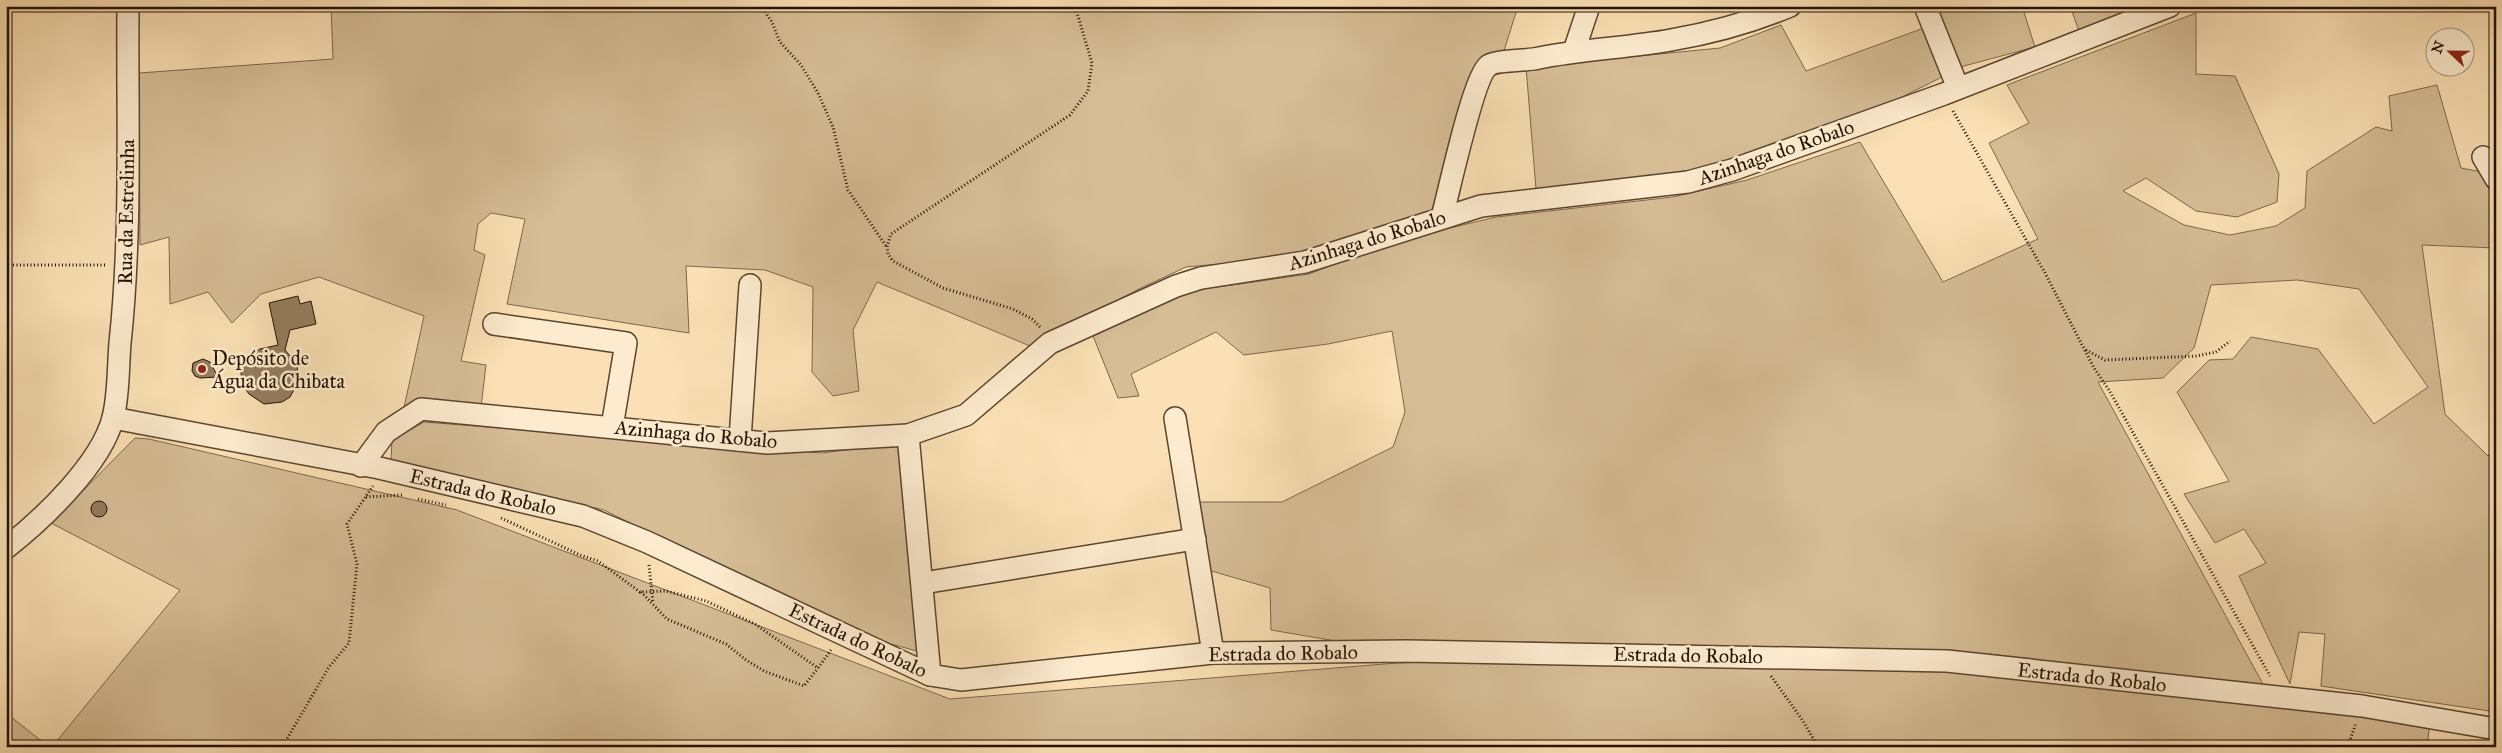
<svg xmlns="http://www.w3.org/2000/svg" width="2502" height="753" font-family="'IM FELL Great Primer',serif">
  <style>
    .green { fill: #d6bd96; stroke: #7e674c }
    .building { fill: #947d5e; stroke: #251101 }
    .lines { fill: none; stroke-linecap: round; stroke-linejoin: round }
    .minor-casing { stroke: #5a452e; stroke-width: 24 }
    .path { stroke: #251101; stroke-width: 3; stroke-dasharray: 1 2.5; stroke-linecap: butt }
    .minor { stroke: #fcebce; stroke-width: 21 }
    .poi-dot { fill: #8f2418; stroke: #fcebce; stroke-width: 2 }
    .labels { text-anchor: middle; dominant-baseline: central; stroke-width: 5; stroke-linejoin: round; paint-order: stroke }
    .street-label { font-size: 20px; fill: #251101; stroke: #fcebce }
    .poi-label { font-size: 20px; fill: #251101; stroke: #fcebce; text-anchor: start }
  </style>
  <rect width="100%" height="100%" fill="#fae0b4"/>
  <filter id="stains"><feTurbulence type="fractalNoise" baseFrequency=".004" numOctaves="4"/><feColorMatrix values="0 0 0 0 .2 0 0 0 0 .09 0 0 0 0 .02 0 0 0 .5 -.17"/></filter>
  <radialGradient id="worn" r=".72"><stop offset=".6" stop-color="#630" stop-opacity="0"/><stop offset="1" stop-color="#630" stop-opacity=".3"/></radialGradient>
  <g class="green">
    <path d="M 331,6 L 1518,6 L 1503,54 L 1457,125 L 1431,213 L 1296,257 L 1186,267 L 1141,288 L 1030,346 L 877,282 L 853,330 L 859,391 L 833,396 L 812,372 L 813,287 L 765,270 L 686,266 L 689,333 L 507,304 L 525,219 L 491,213 L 478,224 L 474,250 L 485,255 L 461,361 L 486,365 L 481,407 L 403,412 L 424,316 L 319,277 L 261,294 L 232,323 L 208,292 L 170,304 L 169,237 L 140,245 L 139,73 L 333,59 Z"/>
    <path d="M 1937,6 L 2022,6 L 2035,47 L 1964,66 L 1888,104 L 1722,165 L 1653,178 L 1536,189 L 1526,67 L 1720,48 L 1781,25 L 1806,71 L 1943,21 Z"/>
    <path d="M 2070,6 L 2153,6 L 2079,31 Z"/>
    <path d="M 2196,13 L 2196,74 L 2235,76 L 2279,174 L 2277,202 L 2237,217 L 2196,211 L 2146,178 L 2123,191 L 2184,225 L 2230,235 L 2276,226 L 2305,208 L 2307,171 L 2376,127 L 2392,131 L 2389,96 L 2437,85 L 2461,168 L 2482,172 L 2496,197 L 2496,248 L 2422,245 L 2445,414 L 2487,455 L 2496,458 L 2496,712 L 2321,686 L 2325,634 L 2299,632 L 2290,684 L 2239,576 L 2266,563 L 2244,529 L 2215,543 L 2184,494 L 2229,481 L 2177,392 L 2209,360 L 2233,359 L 2251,337 L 2318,349 L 2374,424 L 2428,387 L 2359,289 L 2297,280 L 2211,285 L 2194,348 L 2163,378 L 2098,382 L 2264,686 L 1989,654 L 2362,706 L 2431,713 L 2427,747 L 52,747 L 180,590 L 51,523 L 135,438 L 149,439 L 457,510 L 950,699 L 1397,663 L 1792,651 L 1531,642 L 1365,646 L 1271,630 L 1270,588 L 1208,570 L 1196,502 L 1282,502 L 1393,447 L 1405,412 L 1392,331 L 1328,344 L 1244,355 L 1216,332 L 1131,374 L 1139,396 L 1118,398 L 1091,331 L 1177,293 L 1309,274 L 1395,241 L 1496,217 L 1673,197 L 1747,180 L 1860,142 L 1943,282 L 2038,239 L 1989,143 L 2029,123 L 2007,85 Z"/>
    <path d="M 424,422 L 822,453 L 900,443 L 924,653 L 851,633 L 604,510 L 391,461 L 392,440 Z"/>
    <path d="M 6,713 L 49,747 L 6,747 Z"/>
  </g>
  <g class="building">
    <path d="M 298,296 L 300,304 L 311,301 L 316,324 L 290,330 L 285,350 L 297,364 L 298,382 L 290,397 L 282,402 L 264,404 L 249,394 L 244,387 L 240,369 L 252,354 L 260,349 L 278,345 L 269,303 Z"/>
    <path d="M 203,359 L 210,362 L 218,377 L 200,378 L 195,376 L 192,371 L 193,363 Z"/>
    <circle cx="99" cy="509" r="8"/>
  </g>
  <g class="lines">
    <g class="minor-casing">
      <g id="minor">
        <path d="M 1925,6 L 1958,88"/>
        <path d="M 1574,51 L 1589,6"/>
        <path d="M 2483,157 L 2496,179"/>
        <path d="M 1442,217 C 1449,192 1473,78 1488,66 C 1494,60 1528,61 1539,58 C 1583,49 1627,48 1671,40 C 1712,33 1752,22 1790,6"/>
        <path d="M 494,324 L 626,343 L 612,427"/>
        <path d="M 113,418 L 379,468 L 583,516 L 647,542 L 930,675 L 961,680 L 1213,653 L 1407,651 L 1947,661 L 2362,706 L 2496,729"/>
        <path d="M 1175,418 L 1213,653"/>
        <path d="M 908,435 L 930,675"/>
        <path d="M 740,440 L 750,285"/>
        <path d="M 361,466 L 386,432 L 421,409 L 767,443 L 908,435 L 966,415 L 1050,343 L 1176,286 L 1201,278 L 1305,262 L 1481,206 L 1688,182 L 1732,170 L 1944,94 L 2170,6"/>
        <path d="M 6,548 C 43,519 101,464 113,418 C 119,394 118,367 120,343 C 132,231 127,118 128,6"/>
        <path d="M 923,583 L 1195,539"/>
      </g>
    </g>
    <g class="path">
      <path d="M 761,6 L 772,22 L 780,42 L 801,65 L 818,93 L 833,127 L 848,190 L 886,246"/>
      <path d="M 1953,111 L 2045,273 L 2094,368 L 2109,390 L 2270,676"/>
      <path d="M 6,265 L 107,265"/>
      <path d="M 1040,327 L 1032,319 L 1013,309 L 943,288 L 893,261 L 888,254 L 887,246 L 891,234 L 1070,115 L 1088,91 L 1092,63 L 1075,6"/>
      <path d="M 2086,350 L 2105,360 L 2196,356 L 2216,352 L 2230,341"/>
      <path d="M 366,497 L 403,495"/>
      <path d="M 418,499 L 446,505"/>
      <path d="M 501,518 L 580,555 L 598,561 L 640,592 L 666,591 L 706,601 L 755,624 L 818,668 L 831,650"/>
      <path d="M 649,565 L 653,603"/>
      <path d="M 641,592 L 667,619 L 726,644 L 746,660 L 764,671 L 804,686 L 818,668"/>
      <path d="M 1771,676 L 1803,721 L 1818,747"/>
      <path d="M 277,747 L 284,744 L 329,667 L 349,643 L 357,564 L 347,524 L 373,486"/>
      <path d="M 2344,747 L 2350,740 L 2356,723"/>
    </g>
    <use href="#minor" class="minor"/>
  </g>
  <circle class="poi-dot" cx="202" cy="369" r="5"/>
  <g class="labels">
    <g class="street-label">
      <text transform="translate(1776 152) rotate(-19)">Azinhaga do Robalo</text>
      <text transform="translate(126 212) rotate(-89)">Rua da Estrelinha</text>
      <text transform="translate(1367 240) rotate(-17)">Azinhaga do Robalo</text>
      <text transform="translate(696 434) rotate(5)">Azinhaga do Robalo</text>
      <text transform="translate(483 492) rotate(13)">Estrada do Robalo</text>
      <text transform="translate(858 640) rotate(25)">Estrada do Robalo</text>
      <text transform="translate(1283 653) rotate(-1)">Estrada do Robalo</text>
      <text transform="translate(1688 655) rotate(1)">Estrada do Robalo</text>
      <text transform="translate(2092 677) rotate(6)">Estrada do Robalo</text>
    </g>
    <g class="poi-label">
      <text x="212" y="358">Depósito de<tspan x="212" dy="23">Água da Chibata</tspan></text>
    </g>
  </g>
  <rect width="2502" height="753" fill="none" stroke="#fae0b4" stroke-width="25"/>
  <rect x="8" y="8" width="2487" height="738" fill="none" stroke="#251101" stroke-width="2.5"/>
  <rect x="12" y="12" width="2477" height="728" fill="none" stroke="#251101"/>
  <g transform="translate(2450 52) rotate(292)"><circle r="24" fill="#fcebce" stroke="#a6947c"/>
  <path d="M0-4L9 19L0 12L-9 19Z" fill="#8f2418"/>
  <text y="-8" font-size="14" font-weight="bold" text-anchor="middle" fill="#251101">N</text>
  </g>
  <rect width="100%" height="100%" filter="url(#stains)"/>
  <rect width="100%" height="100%" fill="url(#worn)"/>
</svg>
